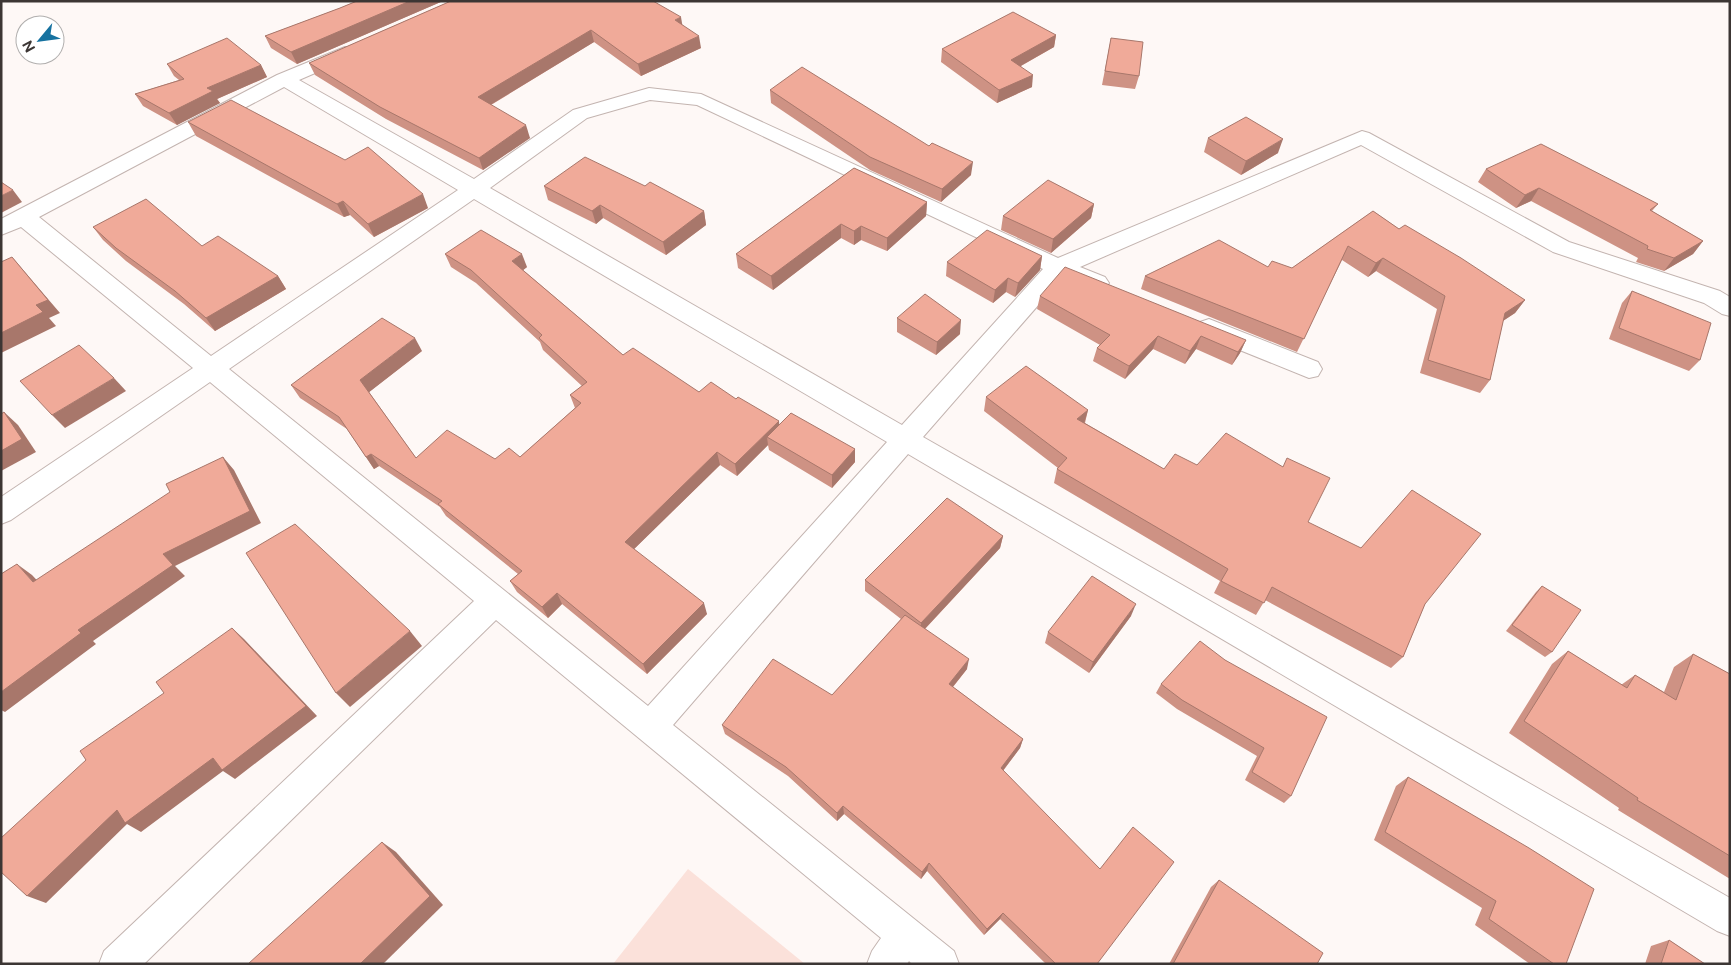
<svg xmlns="http://www.w3.org/2000/svg" width="1731" height="965" font-family="'Public Sans',sans-serif">
  <style>
    .green { fill: #fbe1da }
    .lines { fill: none; stroke-linecap: round; stroke-linejoin: round }
    .minor-casing { stroke: #c3b4b0; stroke-width: 2 }
    .minor { fill: #fff; fill-rule: evenodd }
    .wall { fill: #ce9284 }
    .shaded-wall { fill: #a8776b }
    .building { fill: #f0aa99; stroke: #a8776b }
  </style>
  <rect width="100%" height="100%" fill="#fef8f6"/>
  <path class="green" d="M 688,869 L 805,964 L 613,964 Z"/>
  <g class="lines">
    <g class="minor-casing">
      <g id="minor">
        <path d="M 345,47 L 352,49 L 354,53 L 352,57 L 299,80 L 474,179 L 573,110 L 649,88 L 701,94 L 1058,258 L 1362,131 L 1369,133 L 1569,242 L 1720,291 L 1730,297 L 1730,316 L 1722,314 L 1704,303 L 1553,252 L 1361,145 L 1080,267 L 1105,277 L 1109,283 L 1105,289 L 1097,291 L 1062,278 L 923,437 L 1730,898 L 1730,936 L 1717,931 L 908,454 L 673,725 L 954,951 L 959,964 L 912,964 L 909,961 L 907,964 L 867,964 L 872,951 L 881,938 L 496,620 L 144,964 L 99,964 L 104,951 L 474,601 L 210,382 L 11,520 L 1,524 L 1,497 L 193,368 L 21,227 L 1,235 L 1,219 L 277,75 ZM 284,87 L 458,190 L 211,356 L 39,217 ZM 650,100 L 697,105 L 1043,269 L 902,425 L 490,188 L 587,118 ZM 474,199 L 887,442 L 648,706 L 229,369 Z"/>
        <path d="M 1209,319 L 1318,362 L 1322,369 L 1318,376 L 1309,378 L 1200,334 L 1197,328 L 1200,322 Z"/>
      </g>
    </g>
    <use href="#minor" class="minor"/>
  </g>
  <g class="wall">
    <path d="M 357,1 L 443,1 L 297,64 L 271,48 L 265,36 L 340,8 Z"/>
    <path d="M 451,1 L 682,25 L 701,48 L 641,76 L 594,42 L 491,105 L 530,138 L 483,170 L 386,119 L 315,75 L 309,63 Z"/>
    <path d="M 1056,35 L 1054,47 L 1021,66 L 1032,87 L 997,103 L 941,62 L 942,49 Z"/>
    <path d="M 1111,38 L 1139,76 L 1135,89 L 1102,85 Z"/>
    <path d="M 167,64 L 261,65 L 267,77 L 217,99 L 220,103 L 177,125 L 143,106 L 135,94 L 179,80 L 174,76 Z"/>
    <path d="M 770,90 L 971,175 L 941,202 L 870,170 L 771,103 Z"/>
    <path d="M 188,122 L 428,208 L 374,237 L 350,215 L 344,217 L 196,136 Z"/>
    <path d="M 1208,138 L 1278,153 L 1241,175 L 1204,152 Z"/>
    <path d="M 854,168 L 927,202 L 926,216 L 887,251 L 861,240 L 854,245 L 841,238 L 773,290 L 738,268 L 736,254 Z"/>
    <path d="M 1486,169 L 1658,204 L 1652,211 L 1703,241 L 1693,254 L 1664,271 L 1636,262 L 1638,258 L 1531,201 L 1516,208 L 1478,182 Z"/>
    <path d="M 544,186 L 645,186 L 704,211 L 706,225 L 666,255 L 603,218 L 596,224 L 548,200 Z"/>
    <path d="M 1094,204 L 1091,218 L 1051,253 L 1001,230 L 1003,216 Z"/>
    <path d="M 1373,211 L 1399,229 L 1525,300 L 1515,313 L 1503,321 L 1490,380 L 1480,393 L 1420,373 L 1437,309 L 1376,271 L 1368,277 L 1342,260 L 1297,352 L 1141,289 L 1145,276 L 1268,267 L 1292,268 Z"/>
    <path d="M 93,227 L 202,246 L 278,276 L 286,289 L 215,331 L 184,304 L 126,261 L 103,240 Z"/>
    <path d="M 445,254 L 527,267 L 523,270 L 623,355 L 699,392 L 736,399 L 779,425 L 855,449 L 855,462 L 832,488 L 769,450 L 768,445 L 737,476 L 720,465 L 634,549 L 707,614 L 647,674 L 562,604 L 548,618 L 517,592 L 510,581 L 518,574 L 446,516 L 440,507 L 379,466 L 374,469 L 347,429 L 300,398 L 291,385 L 422,351 L 369,392 L 416,458 L 495,459 L 520,457 L 575,408 L 570,395 L 582,386 L 543,350 L 540,342 L 476,283 L 451,267 Z"/>
    <path d="M 1042,256 L 1040,270 L 1015,297 L 1006,292 L 993,303 L 946,276 L 947,262 Z"/>
    <path d="M 1632,291 L 1700,360 L 1689,371 L 1609,339 L 1622,303 Z"/>
    <path d="M 1040,296 L 1246,340 L 1240,353 L 1232,365 L 1196,349 L 1185,364 L 1153,349 L 1125,379 L 1093,361 L 1097,348 L 1100,345 L 1037,309 Z"/>
    <path d="M 897,318 L 960,334 L 936,355 L 897,332 Z"/>
    <path d="M 986,397 L 1088,410 L 1085,423 L 1164,469 L 1197,465 L 1308,522 L 1425,604 L 1403,657 L 1391,668 L 1265,600 L 1256,615 L 1214,593 L 1220,581 L 1054,483 L 1057,469 L 1058,468 L 984,411 Z"/>
    <path d="M 1003,536 L 1000,548 L 925,629 L 967,669 L 953,687 L 1023,739 L 1020,748 L 1003,771 L 1097,964 L 1046,964 L 1000,919 L 984,935 L 927,871 L 921,879 L 844,814 L 837,821 L 788,776 L 725,734 L 722,725 L 832,695 L 901,619 L 865,591 L 865,580 Z"/>
    <path d="M 1542,586 L 1552,652 L 1545,657 L 1506,631 L 1536,592 Z"/>
    <path d="M 1131,616 L 1089,673 L 1045,643 L 1048,632 Z"/>
    <path d="M 1568,651 L 1621,685 L 1635,675 L 1664,692 L 1674,667 L 1693,654 L 1730,674 L 1730,879 L 1618,810 L 1619,808 L 1509,733 L 1552,664 Z"/>
    <path d="M 1225,660 L 1291,796 L 1284,803 L 1245,780 L 1257,756 L 1177,709 L 1156,693 L 1161,684 Z"/>
    <path d="M 1408,777 L 1566,964 L 1530,964 L 1475,925 L 1482,908 L 1374,840 L 1396,786 Z"/>
    <path d="M 1219,880 L 1317,964 L 1169,964 L 1211,887 Z"/>
    <path d="M 1669,940 L 1705,964 L 1645,964 L 1651,946 Z"/>
  </g>
  <g class="shaded-wall">
    <path d="M 410,1 L 443,1 L 297,64 L 291,52 Z"/>
    <path d="M 681,17 L 683,29 L 675,20 Z"/>
    <path d="M 591,30 L 594,42 L 482,110 L 478,97 Z"/>
    <path d="M 1056,35 L 1054,47 L 1010,72 L 1011,60 Z"/>
    <path d="M 699,36 L 701,48 L 641,76 L 638,64 Z"/>
    <path d="M 261,65 L 267,77 L 217,99 L 220,103 L 177,125 L 169,113 L 207,88 Z"/>
    <path d="M 1033,75 L 1032,87 L 997,103 L 999,90 Z"/>
    <path d="M 526,125 L 530,138 L 483,170 L 479,158 Z"/>
    <path d="M 1283,139 L 1278,153 L 1241,175 L 1246,161 Z"/>
    <path d="M 973,162 L 971,175 L 941,202 L 942,189 Z"/>
    <path d="M 1539,188 L 1531,201 L 1516,208 L 1525,195 Z"/>
    <path d="M 13,190 L 22,202 L 1,213 L 1,196 Z"/>
    <path d="M 423,194 L 428,208 L 374,237 L 368,224 Z"/>
    <path d="M 343,201 L 350,215 L 344,217 L 337,204 Z"/>
    <path d="M 927,202 L 926,216 L 887,251 L 887,238 Z"/>
    <path d="M 1094,204 L 1091,218 L 1051,253 L 1053,239 Z"/>
    <path d="M 600,205 L 603,218 L 596,224 L 592,211 Z"/>
    <path d="M 704,211 L 706,225 L 666,255 L 663,242 Z"/>
    <path d="M 841,224 L 841,238 L 773,290 L 771,276 Z"/>
    <path d="M 861,226 L 861,240 L 854,245 L 854,231 Z"/>
    <path d="M 1703,241 L 1693,254 L 1664,271 L 1674,258 Z"/>
    <path d="M 522,254 L 527,267 L 517,275 L 512,261 Z"/>
    <path d="M 1042,256 L 1040,270 L 1015,297 L 1018,283 Z"/>
    <path d="M 12,257 L 60,313 L 49,318 L 56,326 L 1,353 L 1,333 Z"/>
    <path d="M 1383,258 L 1376,271 L 1368,277 L 1376,263 Z"/>
    <path d="M 278,276 L 286,289 L 215,331 L 206,318 Z"/>
    <path d="M 1008,278 L 1006,292 L 993,303 L 995,290 Z"/>
    <path d="M 1525,300 L 1515,313 L 1495,326 L 1505,313 Z"/>
    <path d="M 961,320 L 960,334 L 936,355 L 937,342 Z"/>
    <path d="M 1158,336 L 1153,349 L 1125,379 L 1129,366 Z"/>
    <path d="M 1201,336 L 1196,349 L 1185,364 L 1190,351 Z"/>
    <path d="M 415,338 L 422,351 L 368,393 L 360,380 Z"/>
    <path d="M 1246,340 L 1240,353 L 1232,365 L 1238,352 Z"/>
    <path d="M 114,378 L 126,391 L 65,428 L 52,415 Z"/>
    <path d="M 1088,410 L 1084,424 L 1077,419 Z"/>
    <path d="M 4,412 L 18,425 L 36,452 L 1,471 L 1,451 Z"/>
    <path d="M 779,421 L 780,433 L 767,437 L 768,445 L 737,476 L 735,464 Z"/>
    <path d="M 855,449 L 855,462 L 832,488 L 832,475 Z"/>
    <path d="M 717,452 L 720,465 L 629,554 L 625,542 Z"/>
    <path d="M 371,454 L 379,466 L 374,469 L 366,457 Z"/>
    <path d="M 223,457 L 234,470 L 261,523 L 175,566 L 185,576 L 93,641 L 96,644 L 5,712 L 1,710 L 1,692 L 78,630 Z"/>
    <path d="M 1003,536 L 1000,548 L 920,634 L 921,623 Z"/>
    <path d="M 17,564 L 32,575 L 49,593 L 33,582 Z"/>
    <path d="M 557,593 L 562,604 L 548,618 L 542,607 Z"/>
    <path d="M 704,603 L 707,614 L 647,674 L 643,664 Z"/>
    <path d="M 1136,604 L 1131,616 L 1089,673 L 1093,662 Z"/>
    <path d="M 232,628 L 244,639 L 317,716 L 235,779 L 223,771 L 141,832 L 127,824 L 46,903 L 27,896 Z"/>
    <path d="M 410,631 L 422,646 L 350,707 L 336,693 Z"/>
    <path d="M 969,659 L 967,669 L 947,694 L 949,684 Z"/>
    <path d="M 1023,739 L 1020,748 L 998,777 L 1001,768 Z"/>
    <path d="M 843,806 L 844,814 L 837,821 L 837,813 Z"/>
    <path d="M 382,842 L 396,852 L 443,905 L 383,964 L 360,964 Z"/>
    <path d="M 929,863 L 927,871 L 921,879 L 922,872 Z"/>
    <path d="M 1003,913 L 1000,919 L 984,935 L 987,929 Z"/>
  </g>
  <g class="building">
    <path d="M 357,1 L 410,1 L 291,52 L 265,36 L 340,8 Z"/>
    <path d="M 451,1 L 653,1 L 681,17 L 675,20 L 699,36 L 638,64 L 591,30 L 478,97 L 526,125 L 479,158 L 380,107 L 309,63 Z"/>
    <path d="M 1013,12 L 1056,35 L 1011,60 L 1033,75 L 999,90 L 942,49 Z"/>
    <path d="M 227,38 L 261,65 L 207,88 L 213,91 L 169,113 L 135,94 L 184,79 L 167,64 Z"/>
    <path d="M 1111,38 L 1143,42 L 1139,76 L 1105,71 Z"/>
    <path d="M 802,67 L 929,146 L 932,143 L 973,162 L 942,189 L 870,157 L 770,90 Z"/>
    <path d="M 231,100 L 345,160 L 368,147 L 423,194 L 368,224 L 343,201 L 337,204 L 188,122 Z"/>
    <path d="M 1246,117 L 1283,139 L 1246,161 L 1208,138 Z"/>
    <path d="M 1541,144 L 1658,204 L 1650,210 L 1703,241 L 1674,258 L 1647,249 L 1648,246 L 1539,188 L 1525,195 L 1486,169 Z"/>
    <path d="M 585,157 L 645,186 L 650,182 L 704,211 L 663,242 L 600,205 L 592,211 L 544,186 Z"/>
    <path d="M 854,168 L 927,202 L 887,238 L 861,226 L 854,231 L 841,224 L 771,276 L 736,254 Z"/>
    <path d="M 1048,180 L 1094,204 L 1053,239 L 1003,216 Z"/>
    <path d="M 1,182 L 13,190 L 1,196 Z"/>
    <path d="M 146,199 L 202,246 L 218,236 L 278,276 L 206,318 L 175,291 L 116,248 L 93,227 Z"/>
    <path d="M 1373,211 L 1399,229 L 1405,225 L 1461,258 L 1525,300 L 1505,313 L 1490,380 L 1428,360 L 1445,296 L 1383,258 L 1376,263 L 1348,246 L 1304,339 L 1145,276 L 1219,240 L 1268,267 L 1272,261 L 1292,268 Z"/>
    <path d="M 481,230 L 522,254 L 512,261 L 623,355 L 633,348 L 699,392 L 711,382 L 736,399 L 738,397 L 779,421 L 735,464 L 717,452 L 625,542 L 704,603 L 643,664 L 557,593 L 542,607 L 510,581 L 522,571 L 438,504 L 442,501 L 371,454 L 366,457 L 339,417 L 291,385 L 382,318 L 415,338 L 360,380 L 416,458 L 447,430 L 495,459 L 509,448 L 520,457 L 581,403 L 570,395 L 587,382 L 539,338 L 542,335 L 471,270 L 445,254 Z"/>
    <path d="M 987,230 L 1042,256 L 1018,283 L 1008,278 L 995,290 L 947,262 Z"/>
    <path d="M 12,257 L 48,300 L 36,305 L 43,312 L 1,333 L 1,262 Z"/>
    <path d="M 1065,267 L 1246,340 L 1238,352 L 1201,336 L 1190,351 L 1158,336 L 1129,366 L 1097,348 L 1110,335 L 1040,296 Z"/>
    <path d="M 1632,291 L 1711,323 L 1700,360 L 1619,328 Z"/>
    <path d="M 925,294 L 961,320 L 937,342 L 897,318 Z"/>
    <path d="M 79,345 L 114,378 L 52,415 L 20,381 Z"/>
    <path d="M 1026,366 L 1088,410 L 1077,419 L 1164,469 L 1175,454 L 1197,465 L 1226,433 L 1283,467 L 1287,458 L 1330,478 L 1308,522 L 1361,548 L 1412,490 L 1481,534 L 1425,604 L 1403,657 L 1272,587 L 1264,603 L 1221,581 L 1228,569 L 1057,469 L 1067,458 L 986,397 Z"/>
    <path d="M 4,412 L 22,439 L 1,451 L 1,414 Z"/>
    <path d="M 791,413 L 855,449 L 832,475 L 767,437 Z"/>
    <path d="M 223,457 L 250,511 L 163,554 L 173,565 L 78,630 L 81,633 L 1,692 L 1,574 L 17,564 L 33,582 L 170,492 L 166,484 Z"/>
    <path d="M 947,498 L 1003,536 L 921,623 L 865,580 Z"/>
    <path d="M 295,524 L 410,631 L 336,693 L 246,553 Z"/>
    <path d="M 1092,576 L 1136,604 L 1093,662 L 1048,632 Z"/>
    <path d="M 1542,586 L 1581,610 L 1552,652 L 1512,625 Z"/>
    <path d="M 905,615 L 969,659 L 949,684 L 1023,739 L 1001,768 L 1100,869 L 1133,827 L 1174,862 L 1097,964 L 1056,964 L 1003,913 L 987,929 L 929,863 L 922,872 L 843,806 L 837,813 L 786,767 L 722,725 L 773,659 L 832,695 Z"/>
    <path d="M 232,628 L 306,706 L 222,770 L 213,758 L 125,823 L 117,810 L 27,896 L 1,872 L 1,838 L 86,760 L 80,751 L 164,693 L 156,682 Z"/>
    <path d="M 1200,641 L 1225,660 L 1327,717 L 1291,796 L 1252,772 L 1264,748 L 1182,700 L 1161,684 Z"/>
    <path d="M 1568,651 L 1627,688 L 1635,675 L 1676,700 L 1693,654 L 1730,674 L 1730,856 L 1637,800 L 1638,798 L 1524,721 Z"/>
    <path d="M 1408,777 L 1529,848 L 1594,889 L 1566,964 L 1554,964 L 1489,919 L 1496,901 L 1385,832 Z"/>
    <path d="M 382,842 L 430,896 L 360,964 L 248,964 Z"/>
    <path d="M 1219,880 L 1323,953 L 1317,964 L 1173,964 Z"/>
    <path d="M 1669,940 L 1705,964 L 1661,964 Z"/>
  </g>
  <rect width="1731" height="965" fill="none" stroke="#3c3634" stroke-width="5"/>
  <g transform="translate(40 40) rotate(241)"><circle r="24" fill="#ffffff" stroke="#b1afae"/>
  <path d="M0-4L9 19L0 12L-9 19Z" fill="#1672a0"/>
  <text y="-8" font-size="14" font-weight="bold" text-anchor="middle" fill="#3c3634">N</text>
  </g>
</svg>
